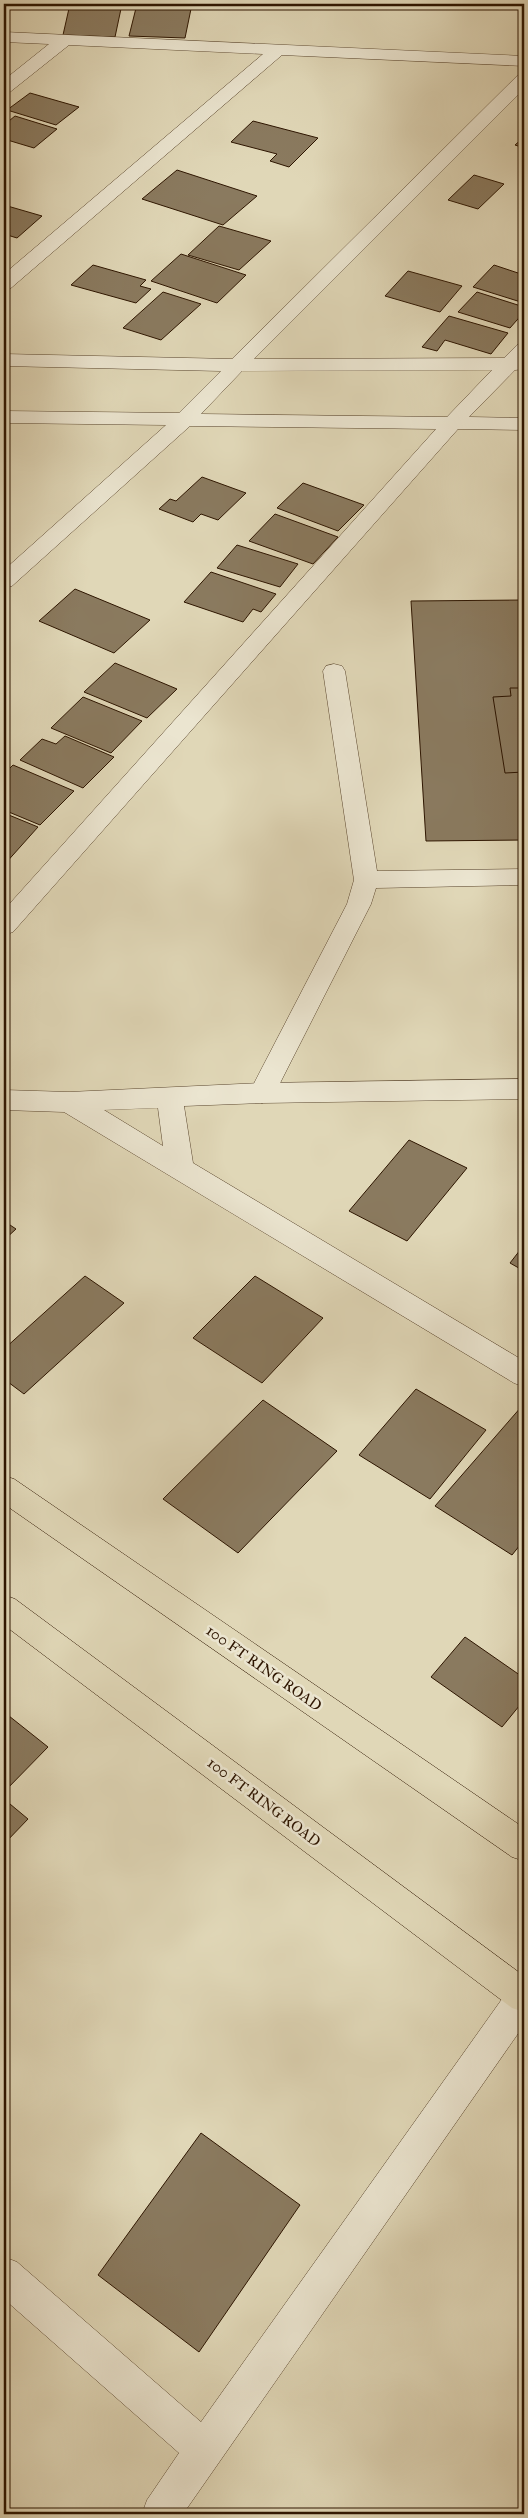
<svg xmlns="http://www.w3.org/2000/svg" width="528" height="2518" font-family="'IM FELL Great Primer',serif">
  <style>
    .building { fill: #8a7a5f; stroke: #2d1500 }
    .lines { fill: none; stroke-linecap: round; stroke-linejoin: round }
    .service-casing { stroke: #5a462e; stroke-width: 1 }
    .minor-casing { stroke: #5a462e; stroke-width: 1 }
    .primary-casing { stroke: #2d1500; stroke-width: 1 }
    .service { fill: #ebe5d0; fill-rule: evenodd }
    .minor { fill: #ebe5d0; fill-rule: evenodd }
    .primary { fill: #e0d7b7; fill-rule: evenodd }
    .labels { text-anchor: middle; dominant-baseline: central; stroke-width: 5; stroke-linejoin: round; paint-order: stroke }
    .street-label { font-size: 15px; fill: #2d1500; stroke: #ebe5d0 }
  </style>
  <rect width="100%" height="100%" fill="#e0d7b7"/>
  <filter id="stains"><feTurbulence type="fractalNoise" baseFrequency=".004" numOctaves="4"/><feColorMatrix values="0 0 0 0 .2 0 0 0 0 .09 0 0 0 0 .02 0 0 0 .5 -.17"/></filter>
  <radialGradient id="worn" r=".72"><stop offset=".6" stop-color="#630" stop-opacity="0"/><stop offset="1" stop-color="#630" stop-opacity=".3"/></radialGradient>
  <g class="building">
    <path d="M 70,4 L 122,4 L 115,37 L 63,35 Z"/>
    <path d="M 137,4 L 192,4 L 185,38 L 129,36 Z"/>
    <path d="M 317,4 L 369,4 L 369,6 Z"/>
    <path d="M 417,4 L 459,4 L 458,8 L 416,6 Z"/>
    <path d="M 30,93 L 79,107 L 56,125 L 7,110 Z"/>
    <path d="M 15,116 L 57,129 L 34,148 L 4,139 L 4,125 Z"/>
    <path d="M 253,121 L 318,138 L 289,167 L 270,161 L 277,154 L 231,142 Z"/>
    <path d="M 524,137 L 524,148 L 515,145 Z"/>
    <path d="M 177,170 L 257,196 L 223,225 L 142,199 Z"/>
    <path d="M 474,175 L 504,184 L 478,209 L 448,200 Z"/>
    <path d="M 4,205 L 42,216 L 17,238 L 4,234 Z"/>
    <path d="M 219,226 L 271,241 L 239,270 L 188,255 Z"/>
    <path d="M 181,254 L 246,275 L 217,303 L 151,281 Z"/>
    <path d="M 93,265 L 146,280 L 140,286 L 151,289 L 136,303 L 71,285 Z"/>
    <path d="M 494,265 L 524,275 L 524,303 L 473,287 Z"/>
    <path d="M 408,271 L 462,286 L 440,312 L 385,296 Z"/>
    <path d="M 163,292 L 201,304 L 161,340 L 123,328 Z"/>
    <path d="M 477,292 L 524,307 L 524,312 L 510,328 L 458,312 Z"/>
    <path d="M 449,316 L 508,333 L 491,354 L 445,340 L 437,351 L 422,347 Z"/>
    <path d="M 202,477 L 246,493 L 218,520 L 201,514 L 193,522 L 159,509 L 170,499 L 176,501 Z"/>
    <path d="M 303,483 L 364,505 L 338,531 L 277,508 Z"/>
    <path d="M 275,514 L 338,537 L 313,564 L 249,541 Z"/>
    <path d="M 237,545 L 298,564 L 280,587 L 217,568 Z"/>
    <path d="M 211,572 L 276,594 L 261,612 L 253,609 L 243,622 L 184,602 Z"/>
    <path d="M 75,589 L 150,620 L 114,653 L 39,621 Z"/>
    <path d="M 524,600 L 524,840 L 426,841 L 411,601 Z"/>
    <path d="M 115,663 L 177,689 L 147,718 L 84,692 Z"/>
    <path d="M 510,688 L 524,688 L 524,772 L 505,773 L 493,697 L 511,696 Z"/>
    <path d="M 83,697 L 142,721 L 111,753 L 51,728 Z"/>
    <path d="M 65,736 L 114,757 L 83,788 L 20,760 L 42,739 L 56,744 Z"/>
    <path d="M 13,765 L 74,791 L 40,825 L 4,810 L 4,774 Z"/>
    <path d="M 4,813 L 38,827 L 4,865 Z"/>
    <path d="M 409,1140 L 467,1168 L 407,1241 L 349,1211 Z"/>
    <path d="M 4,1221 L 16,1229 L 4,1240 Z"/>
    <path d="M 524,1245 L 524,1271 L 510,1263 Z"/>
    <path d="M 85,1276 L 124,1303 L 24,1394 L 4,1379 L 4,1349 Z"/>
    <path d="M 255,1276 L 323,1318 L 262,1383 L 193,1338 Z"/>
    <path d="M 416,1389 L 486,1430 L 430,1499 L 359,1455 Z"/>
    <path d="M 263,1400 L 337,1451 L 238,1553 L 163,1499 Z"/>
    <path d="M 522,1406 L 524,1408 L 524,1540 L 512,1555 L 435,1506 Z"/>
    <path d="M 465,1637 L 524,1678 L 524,1700 L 502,1727 L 431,1677 Z"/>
    <path d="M 4,1712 L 48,1747 L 4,1792 Z"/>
    <path d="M 4,1799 L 28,1819 L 4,1844 Z"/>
    <path d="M 201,2133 L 300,2205 L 199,2352 L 98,2275 Z"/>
  </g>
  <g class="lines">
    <g class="service-casing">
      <path id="service" d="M 334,664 L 342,666 L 345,671 L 377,871 L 524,869 L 524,885 L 376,888 L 371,904 L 275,1093 L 271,1100 L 262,1103 L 253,1100 L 249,1093 L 347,904 L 354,880 L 323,671 L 326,666 Z"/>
    </g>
    <g class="minor-casing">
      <g id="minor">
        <path d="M 4,32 L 524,56 L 524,66 L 282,55 L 11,288 L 4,290 L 4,274 L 263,54 L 69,45 L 10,92 L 4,93 L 4,80 L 49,44 L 4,42 Z"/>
        <path d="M 524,74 L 524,89 L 254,359 L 504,358 L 517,345 L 524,343 L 524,369 L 515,370 L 469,417 L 524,418 L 524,430 L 458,429 L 13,932 L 4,935 L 4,910 L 436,429 L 190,426 L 12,586 L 4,588 L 4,570 L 166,425 L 4,423 L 4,411 L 179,413 L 221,371 L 4,366 L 4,354 L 232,359 L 518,75 ZM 492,370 L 447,417 L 201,414 L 242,371 Z"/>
        <path d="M 524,1079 L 524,1099 L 262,1103 L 184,1106 L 193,1163 L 524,1361 L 524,1387 L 514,1383 L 64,1112 L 4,1110 L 4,1090 L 69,1092 L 262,1083 ZM 158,1108 L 163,1146 L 104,1110 Z"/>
        <path d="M 524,1981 L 524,2025 L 183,2514 L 142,2514 L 147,2500 L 179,2453 L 4,2299 L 4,2257 L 17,2262 L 201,2422 L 512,1985 Z"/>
      </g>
    </g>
    <g class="primary-casing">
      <g id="primary">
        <path d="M 4,1476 L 14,1479 L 524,1828 L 524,1861 L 512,1857 L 4,1504 Z"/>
        <path d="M 4,1595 L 15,1599 L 524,1976 L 524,2012 L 512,2008 L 4,1625 Z"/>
      </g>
    </g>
    <use href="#service" class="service"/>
    <use href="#minor" class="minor"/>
    <use href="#primary" class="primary"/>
  </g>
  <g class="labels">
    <g class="street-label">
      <text transform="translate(264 1668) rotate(35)">100 FT RING ROAD</text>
      <text transform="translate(264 1802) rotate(37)">100 FT RING ROAD</text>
    </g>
  </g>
  <rect width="528" height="2518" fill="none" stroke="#e0d7b7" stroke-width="20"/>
  <rect x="5" y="5" width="518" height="2508" fill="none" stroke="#2d1500" stroke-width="2.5"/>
  <rect x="10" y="10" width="508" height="2498" fill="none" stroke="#2d1500"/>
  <rect width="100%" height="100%" filter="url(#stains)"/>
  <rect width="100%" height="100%" fill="url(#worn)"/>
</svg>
